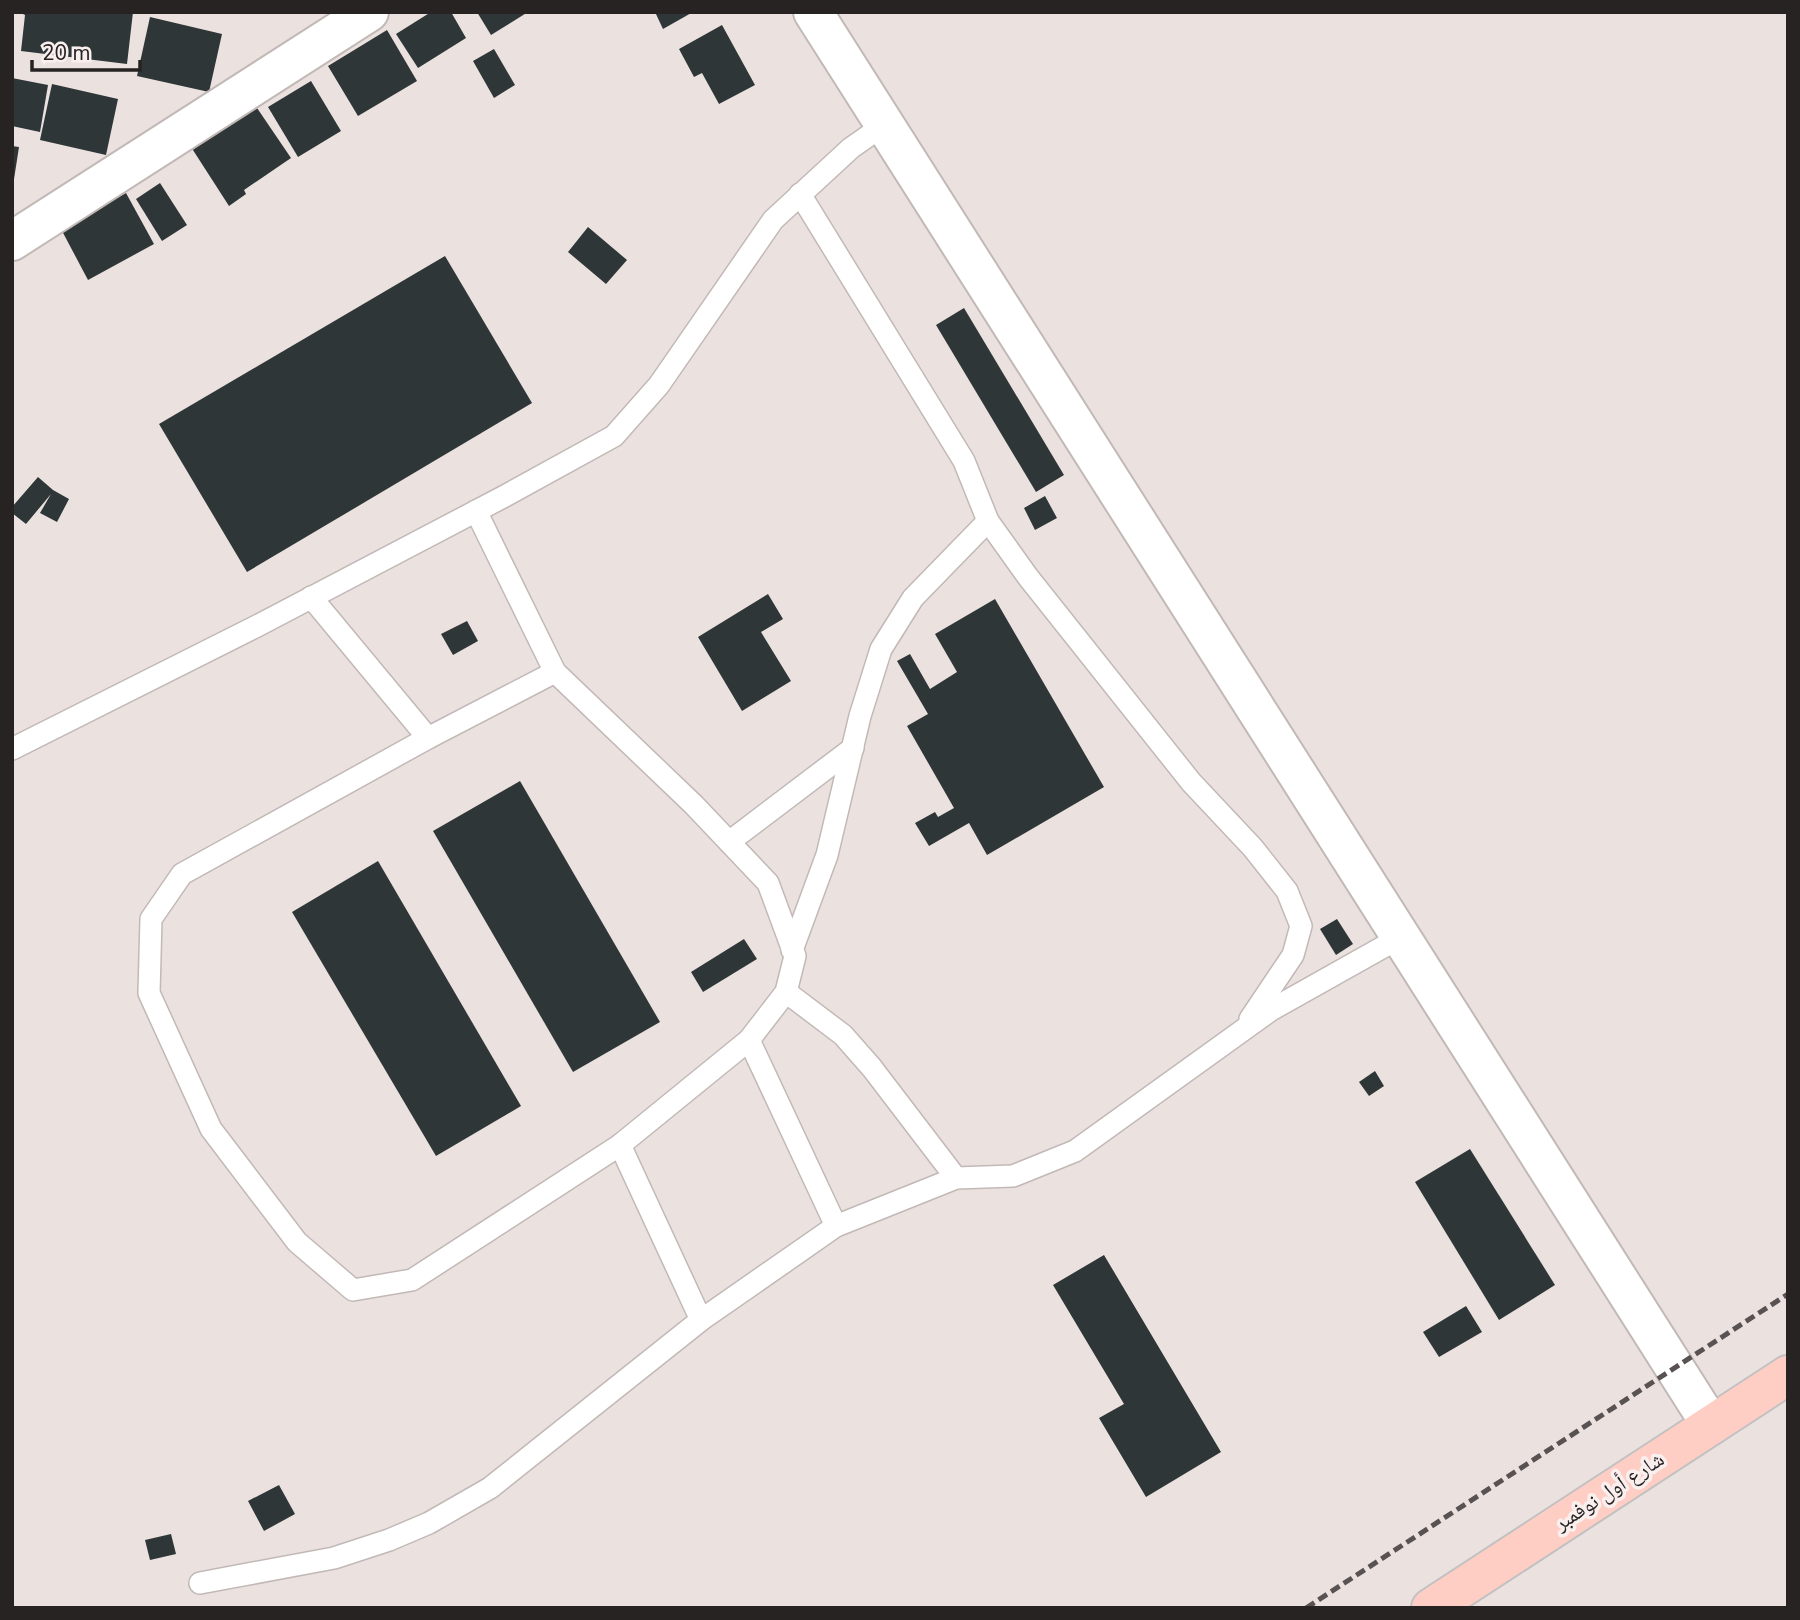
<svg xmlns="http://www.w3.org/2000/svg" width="1800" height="1620" font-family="'Nunito Sans','Noto Naskh Arabic',sans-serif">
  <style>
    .building { fill: #2e3637 }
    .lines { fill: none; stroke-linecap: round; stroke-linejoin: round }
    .lane-casing { stroke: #c2b9b7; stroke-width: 24 }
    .street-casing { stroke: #c2b9b7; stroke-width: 42 }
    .primary-casing { stroke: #c2c1c1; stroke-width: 42 }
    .lane { stroke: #fff; stroke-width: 21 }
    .street { stroke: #fff; stroke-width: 38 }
    .primary { stroke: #fecdc4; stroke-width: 38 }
    .rail { stroke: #585352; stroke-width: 5; stroke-dasharray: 10 5; stroke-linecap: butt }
    .labels { text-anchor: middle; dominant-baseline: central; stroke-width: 7; stroke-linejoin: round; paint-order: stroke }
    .street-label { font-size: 21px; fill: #262322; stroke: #f9efee }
  </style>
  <rect width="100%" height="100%" fill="#ebe2e0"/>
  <g class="building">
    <path d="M 19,12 L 133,12 L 127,64 L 21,51 L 25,15 Z"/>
    <path d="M 431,12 L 451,12 L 466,38 L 418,68 L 396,34 Z"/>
    <path d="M 477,12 L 528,12 L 491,35 Z"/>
    <path d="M 655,12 L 693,12 L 663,29 Z"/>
    <path d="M 150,17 L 222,34 L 209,92 L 137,76 Z"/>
    <path d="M 722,25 L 755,85 L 719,104 L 702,73 L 694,77 L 679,49 Z"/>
    <path d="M 387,30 L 417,81 L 358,116 L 328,66 Z"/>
    <path d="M 494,49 L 515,85 L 494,98 L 473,61 Z"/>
    <path d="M 12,78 L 48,85 L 40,132 L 12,126 Z"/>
    <path d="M 311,81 L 341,131 L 298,157 L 268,107 Z"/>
    <path d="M 52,84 L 118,99 L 106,155 L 40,140 Z"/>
    <path d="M 255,105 L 291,158 L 244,190 L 246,194 L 229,206 L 191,147 Z"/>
    <path d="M 12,146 L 19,147 L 14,179 L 12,179 Z"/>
    <path d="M 160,183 L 187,225 L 162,241 L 136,199 Z"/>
    <path d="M 126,193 L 154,244 L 88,280 L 61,229 Z"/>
    <path d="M 588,227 L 627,260 L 606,284 L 568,252 Z"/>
    <path d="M 445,256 L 532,403 L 247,572 L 159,424 Z"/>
    <path d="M 964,308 L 1064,475 L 1036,492 L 936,325 Z"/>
    <path d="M 38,477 L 53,490 L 69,499 L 57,522 L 40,513 L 51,494 L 26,524 L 12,513 L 12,507 Z"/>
    <path d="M 1045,496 L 1057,518 L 1035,530 L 1024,508 Z"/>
    <path d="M 768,594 L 783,619 L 761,632 L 791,681 L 742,711 L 698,637 Z"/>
    <path d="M 995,599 L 1104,787 L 987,855 L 969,823 L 929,846 L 915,823 L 935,812 L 938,817 L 954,808 L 907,726 L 928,714 L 897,661 L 910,654 L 930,689 L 957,672 L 935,634 Z"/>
    <path d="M 467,621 L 478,641 L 453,655 L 441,634 Z"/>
    <path d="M 520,781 L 660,1022 L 573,1072 L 433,831 Z"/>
    <path d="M 378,861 L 521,1106 L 436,1156 L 292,912 Z"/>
    <path d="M 1337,919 L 1353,944 L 1336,955 L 1320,929 Z"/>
    <path d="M 744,939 L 757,959 L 703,992 L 691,972 Z"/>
    <path d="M 1375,1071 L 1384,1086 L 1369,1096 L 1359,1082 Z"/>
    <path d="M 1470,1149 L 1555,1285 L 1499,1320 L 1415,1182 Z"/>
    <path d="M 1104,1255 L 1221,1452 L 1146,1497 L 1099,1418 L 1124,1404 L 1053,1285 Z"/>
    <path d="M 1466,1306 L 1482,1332 L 1439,1357 L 1423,1332 Z"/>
    <path d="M 279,1485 L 295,1514 L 264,1531 L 248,1501 Z"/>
    <path d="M 171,1534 L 176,1554 L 150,1560 L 145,1540 Z"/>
  </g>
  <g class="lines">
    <g class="lane-casing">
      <g id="lane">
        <path d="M 800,194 L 964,461 L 988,521 L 1028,577 L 1191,782 L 1253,848 L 1287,891 L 1301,926 L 1293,955 L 1250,1019"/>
        <path d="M 476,511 L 555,672 L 694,805 L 768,883 L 795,956 L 786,992 L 749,1040 L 620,1145 L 412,1280 L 353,1290 L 297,1242 L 211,1129 L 149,993 L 151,919 L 182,874 L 428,738 L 555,672"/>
        <path d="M 311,597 L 428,738"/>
        <path d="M 12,749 L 255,627 L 503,497 L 614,436 L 659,385 L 773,220 L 851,148 L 884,125"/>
        <path d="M 729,842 L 853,748"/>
        <path d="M 792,950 L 827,855 L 860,716 L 881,649 L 913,598 L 988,521"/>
        <path d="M 786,992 L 843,1035 L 872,1068 L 956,1178"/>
        <path d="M 749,1040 L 836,1226"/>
        <path d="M 620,1145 L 701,1320"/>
        <path d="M 200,1583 L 334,1558 L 389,1540 L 429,1523 L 490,1488 L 701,1320 L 836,1226 L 956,1178 L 1013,1176 L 1075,1151 L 1271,1010 L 1401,937"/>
      </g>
    </g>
    <g class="street-casing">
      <g id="street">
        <path d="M 813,12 L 1711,1425"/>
        <path d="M 12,241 L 369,12"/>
      </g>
    </g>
    <g class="primary-casing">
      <path id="primary" d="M 1431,1608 L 1788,1375"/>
    </g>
    <use href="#lane" class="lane"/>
    <use href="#street" class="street"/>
    <use href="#primary" class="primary"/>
    <path class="rail" d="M 1306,1608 L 1788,1294"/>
  </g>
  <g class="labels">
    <g class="street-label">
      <text transform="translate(1609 1491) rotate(-33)">شارع أول نوفمبر</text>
    </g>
  </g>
  <rect width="1800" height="1620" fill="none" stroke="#262322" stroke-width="28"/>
  <path d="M32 60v10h108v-10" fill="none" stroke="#262322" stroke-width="3.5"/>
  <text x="42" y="60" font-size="21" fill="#262322" stroke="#f9efee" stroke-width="5" paint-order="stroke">20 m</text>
</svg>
